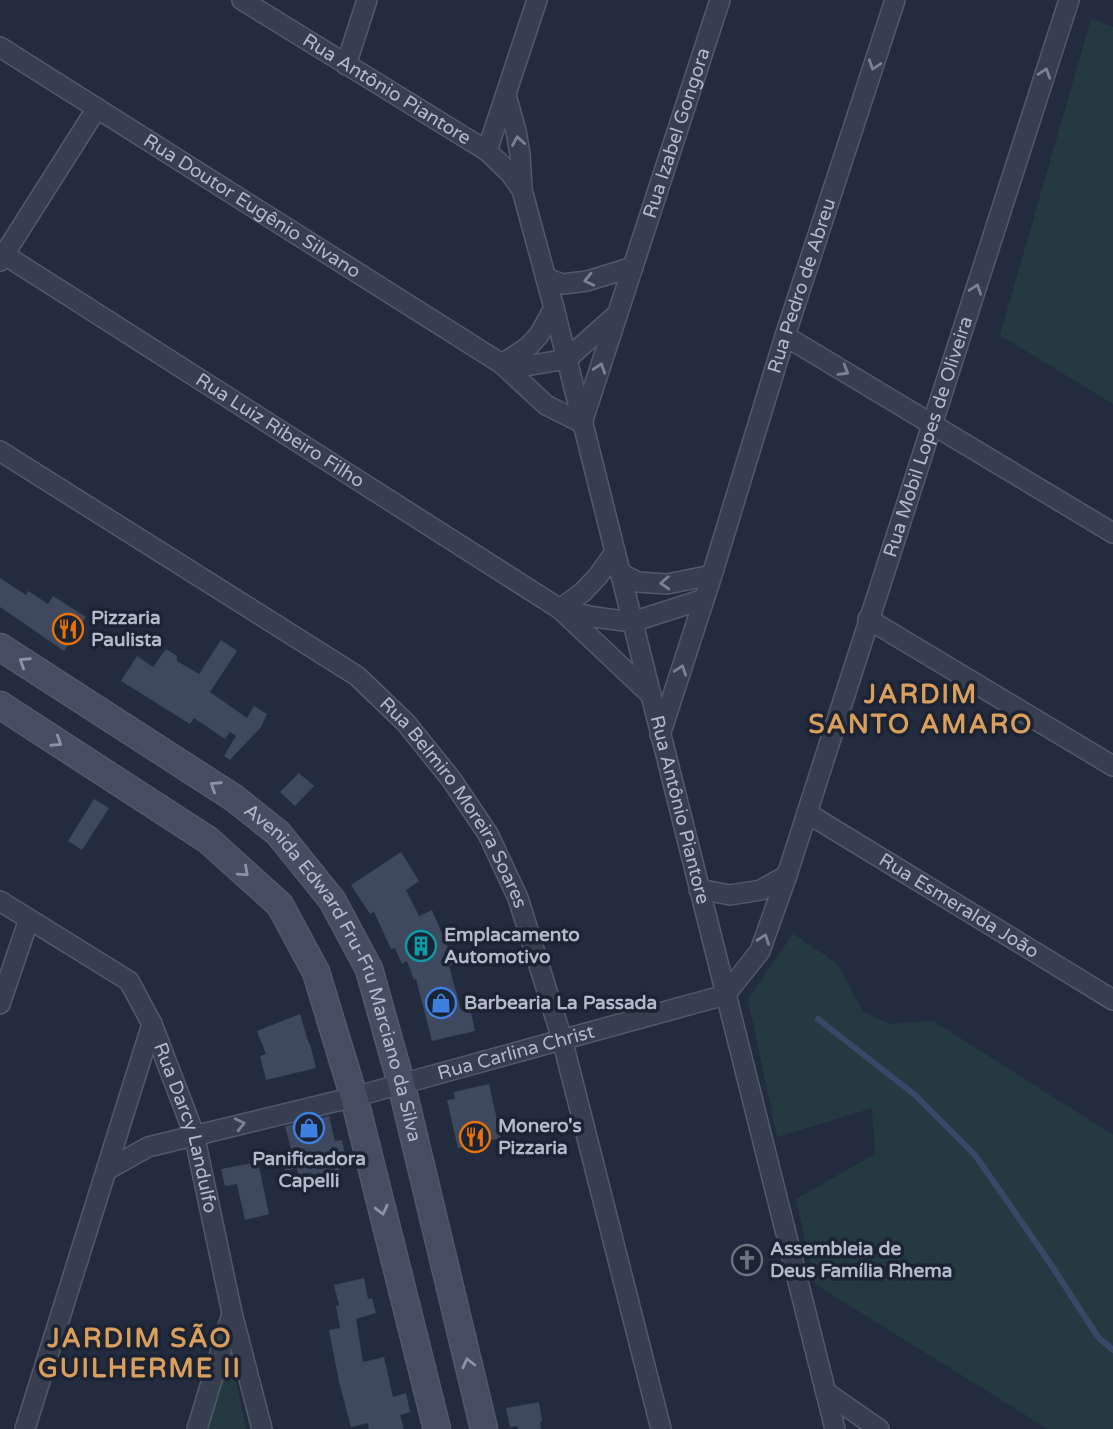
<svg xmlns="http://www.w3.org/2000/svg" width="1113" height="1429" font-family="'Varela Round',sans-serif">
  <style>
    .green { fill: #253a40 }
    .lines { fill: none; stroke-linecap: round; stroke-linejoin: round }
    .stream { stroke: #374869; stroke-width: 6 }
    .building { fill: #3e495f }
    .minor-casing { stroke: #525969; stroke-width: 22 }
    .secondary-casing { stroke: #525969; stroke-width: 29 }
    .minor { stroke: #373e4f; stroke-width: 19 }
    .secondary { stroke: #444d62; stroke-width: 26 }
    .oneway { stroke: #7b8293 }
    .oneway2 { stroke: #8c93a6 }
    .labels { text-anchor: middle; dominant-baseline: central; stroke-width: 7; stroke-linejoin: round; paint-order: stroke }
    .street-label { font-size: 19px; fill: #b3b9ca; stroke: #1c2333 }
    .poi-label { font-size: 19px; font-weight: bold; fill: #b3b9ca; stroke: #1c2333; text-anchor: start }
    .district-label { font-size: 26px; font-weight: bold; letter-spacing: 2px; fill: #da9f5d; stroke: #1c2333 }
  </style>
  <rect width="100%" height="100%" fill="#232c3f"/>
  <g class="green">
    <path d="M 1091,19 L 1113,27 L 1113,404 L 1000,335 Z"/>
    <path d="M 793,934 L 838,964 L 863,1012 L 890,1024 L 933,1021 L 1113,1135 L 1113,1429 L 1048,1429 L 815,1284 L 796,1199 L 875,1154 L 872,1108 L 777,1137 L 748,999 Z"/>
    <path d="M 231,1357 L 246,1429 L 203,1429 L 225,1358 Z"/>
  </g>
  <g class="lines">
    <path class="stream" d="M 818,1019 L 915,1095 L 975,1155 L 1048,1260 L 1098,1337 L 1113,1350"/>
  </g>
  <g class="building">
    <path d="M 0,578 L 26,595 L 28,591 L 48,604 L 53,596 L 86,617 L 64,651 L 0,607 Z"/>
    <path d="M 221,640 L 237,651 L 210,692 L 247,718 L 254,706 L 267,714 L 261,727 L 230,760 L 224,756 L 236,736 L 230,732 L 225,739 L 194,718 L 190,724 L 121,681 L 137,656 L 153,667 L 166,649 L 177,656 L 177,661 L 199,674 Z"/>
    <path d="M 299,773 L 314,786 L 295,806 L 280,792 Z"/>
    <path d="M 94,799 L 109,808 L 82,850 L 68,841 Z"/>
    <path d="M 401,852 L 419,881 L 406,890 L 419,916 L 432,910 L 455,964 L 449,966 L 461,1010 L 470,1007 L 475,1031 L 432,1041 L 416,979 L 414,980 L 407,961 L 402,964 L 395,948 L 391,949 L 374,912 L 370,914 L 351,885 Z"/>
    <path d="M 300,1014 L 309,1044 L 310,1044 L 316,1068 L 266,1080 L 260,1056 L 266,1054 L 257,1031 Z"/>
    <path d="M 489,1084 L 501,1138 L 458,1148 L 447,1100 L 455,1099 L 454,1092 Z"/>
    <path d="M 329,1116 L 335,1141 L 342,1140 L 346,1160 L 338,1162 L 341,1180 L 321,1186 L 300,1189 L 297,1168 L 285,1171 L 281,1155 L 292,1153 L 285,1126 Z"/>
    <path d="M 258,1162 L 269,1214 L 245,1220 L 237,1184 L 225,1186 L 221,1169 Z"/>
    <path d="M 364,1278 L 368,1299 L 372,1298 L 376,1313 L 356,1319 L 363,1362 L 384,1357 L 393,1397 L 406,1393 L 410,1412 L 400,1415 L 404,1429 L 369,1429 L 368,1423 L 351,1427 L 339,1382 L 329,1330 L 340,1328 L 336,1306 L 339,1305 L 334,1285 Z"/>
    <path d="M 539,1402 L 542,1421 L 540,1421 L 541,1429 L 518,1429 L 517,1426 L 510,1427 L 506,1408 Z"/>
  </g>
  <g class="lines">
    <g class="minor-casing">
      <g id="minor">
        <path id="s1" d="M 242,0 L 487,151 L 510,173 L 522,190 L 554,308 L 835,1429"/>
        <path id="s2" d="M 0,47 L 502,364 L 546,405 L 582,423 L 720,0"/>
        <path d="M 346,65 L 367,0"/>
        <path d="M 506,95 L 516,131 L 520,154 L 522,188"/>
        <path d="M 487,151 L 537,0"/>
        <path id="s3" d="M 0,252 L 560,609 L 594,617 L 632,622 L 704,599"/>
        <path d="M 0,261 L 97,108"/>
        <path d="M 546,278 L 563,284 L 587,281 L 633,267"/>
        <path d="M 785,336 L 1113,533"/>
        <path d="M 502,364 L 520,367 L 567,359 L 615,316"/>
        <path d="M 502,364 L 528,347 L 539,335 L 554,308"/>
        <path id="s4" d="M 0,451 L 357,676 L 406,723 L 451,779 L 488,834 L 518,898 L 562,1039 L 661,1429"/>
        <path d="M 615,552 L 598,576 L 583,592 L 560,609 L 650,694"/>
        <path d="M 620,573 L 638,582 L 667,584 L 712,575"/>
        <path d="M 868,619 L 1113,766"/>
        <path id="s5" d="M 660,735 L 712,575 L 785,336 L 895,0"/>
        <path id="s6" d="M 807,813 L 1113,1000"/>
        <path d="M 699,889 L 730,895 L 761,890 L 787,875"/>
        <path id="s7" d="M 0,901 L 129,981 L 152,1024 L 194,1134 L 232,1313 L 262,1429"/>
        <path d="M 0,1004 L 29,919"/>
        <path id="s8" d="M 107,1170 L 148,1147 L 354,1097 L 725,995 L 760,951 L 787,875 L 1069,0"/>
        <path d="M 827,1393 L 879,1429"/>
        <path d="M 25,1429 L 152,1024"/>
        <path d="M 197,1429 L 232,1314"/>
      </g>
    </g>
    <g class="secondary-casing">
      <g id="secondary">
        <path id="s9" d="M 0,647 L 234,798 L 278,833 L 332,900 L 369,969 L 401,1083 L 484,1429"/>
        <path d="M 0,705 L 208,840 L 280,905 L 316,972 L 354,1097 L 437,1429"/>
      </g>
    </g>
    <use href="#minor" class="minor"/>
    <use href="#secondary" class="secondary"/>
  </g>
  <defs><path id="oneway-chevron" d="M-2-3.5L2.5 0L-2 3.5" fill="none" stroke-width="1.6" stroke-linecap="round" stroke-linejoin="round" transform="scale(1.75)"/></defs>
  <g class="oneway">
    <use href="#oneway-chevron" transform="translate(874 65) rotate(108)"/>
    <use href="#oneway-chevron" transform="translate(1045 73) rotate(-72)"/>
    <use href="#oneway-chevron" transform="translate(518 141) rotate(-99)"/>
    <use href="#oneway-chevron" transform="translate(589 280) rotate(167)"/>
    <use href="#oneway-chevron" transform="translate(976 289) rotate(-72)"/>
    <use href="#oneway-chevron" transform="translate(600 368) rotate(-72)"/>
    <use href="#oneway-chevron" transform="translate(844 371) rotate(31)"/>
    <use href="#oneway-chevron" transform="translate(665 583) rotate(177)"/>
    <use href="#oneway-chevron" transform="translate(681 670) rotate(-72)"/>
    <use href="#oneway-chevron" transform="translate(764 939) rotate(-70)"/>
    <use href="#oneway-chevron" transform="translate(240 1124) rotate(-13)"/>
  </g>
  <g class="oneway2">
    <use href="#oneway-chevron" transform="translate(24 662) rotate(-147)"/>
    <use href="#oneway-chevron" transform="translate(57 742) rotate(33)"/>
    <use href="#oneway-chevron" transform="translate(215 786) rotate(-147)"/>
    <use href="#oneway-chevron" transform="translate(244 872) rotate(42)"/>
    <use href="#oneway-chevron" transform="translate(382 1210) rotate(76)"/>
    <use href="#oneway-chevron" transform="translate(468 1363) rotate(-103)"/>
  </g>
  <defs>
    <g id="restaurant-ring" transform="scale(1.575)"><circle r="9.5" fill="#1c2333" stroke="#e8710a" stroke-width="1.5"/><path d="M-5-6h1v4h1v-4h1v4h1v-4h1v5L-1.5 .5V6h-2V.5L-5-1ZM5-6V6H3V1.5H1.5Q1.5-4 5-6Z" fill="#e8710a"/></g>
    <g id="building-ring" transform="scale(1.575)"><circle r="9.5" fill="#1c2333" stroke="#0f9aa8" stroke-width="1.5"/><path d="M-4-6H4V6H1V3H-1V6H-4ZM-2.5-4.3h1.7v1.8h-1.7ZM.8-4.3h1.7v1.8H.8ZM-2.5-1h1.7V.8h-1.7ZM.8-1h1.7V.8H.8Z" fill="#0f9aa8"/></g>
    <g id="shop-ring" transform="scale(1.575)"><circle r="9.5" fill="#1c2333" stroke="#3f7fe0" stroke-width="1.5"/><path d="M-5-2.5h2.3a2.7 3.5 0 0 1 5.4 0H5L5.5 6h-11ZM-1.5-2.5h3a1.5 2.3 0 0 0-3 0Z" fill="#3f7fe0"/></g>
    <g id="church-ring" transform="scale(1.575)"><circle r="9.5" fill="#1c2333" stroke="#6b7280" stroke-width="1.5"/><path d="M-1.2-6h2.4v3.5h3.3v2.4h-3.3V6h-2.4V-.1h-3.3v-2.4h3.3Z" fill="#6b7280"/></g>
  </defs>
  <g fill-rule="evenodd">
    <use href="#restaurant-ring" x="68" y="629"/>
    <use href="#building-ring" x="421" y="946"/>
    <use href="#shop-ring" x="441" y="1003"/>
    <use href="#shop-ring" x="309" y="1128"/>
    <use href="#restaurant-ring" x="475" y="1137"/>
    <use href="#church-ring" x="747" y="1260"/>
  </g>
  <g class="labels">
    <g class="street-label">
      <text stroke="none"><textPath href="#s1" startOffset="170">Rua Antônio Piantore</textPath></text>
      <text stroke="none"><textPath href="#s2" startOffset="999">Rua Izabel Gongora</textPath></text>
      <text stroke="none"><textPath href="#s2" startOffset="298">Rua Doutor Eugênio Silvano</textPath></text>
      <text stroke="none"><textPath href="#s5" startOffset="471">Rua Pedro de Abreu</textPath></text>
      <text stroke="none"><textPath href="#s3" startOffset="332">Rua Luiz Ribeiro Filho</textPath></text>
      <text stroke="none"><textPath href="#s8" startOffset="1241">Rua Mobil Lopes de Oliveira</textPath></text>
      <text stroke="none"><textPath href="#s4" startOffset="583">Rua Belmiro Moreira Soares</textPath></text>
      <text stroke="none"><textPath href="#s1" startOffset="980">Rua Antônio Piantore</textPath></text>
      <text stroke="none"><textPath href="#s6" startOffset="178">Rua Esmeralda João</textPath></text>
      <text stroke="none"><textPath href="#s9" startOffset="486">Avenida Edward Fru-Fru Marciano da Silva</textPath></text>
      <text stroke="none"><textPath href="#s8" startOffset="427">Rua Carlina Christ</textPath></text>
      <text stroke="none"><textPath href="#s7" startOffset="310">Rua Darcy Landulfo</textPath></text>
    </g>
    <g class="poi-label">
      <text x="91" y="618">Pizzaria<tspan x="91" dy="22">Paulista</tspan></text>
      <text x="444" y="935">Emplacamento<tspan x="444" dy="22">Automotivo</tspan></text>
      <text x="464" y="1003">Barbearia La Passada</text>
      <text x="498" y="1126">Monero's<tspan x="498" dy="22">Pizzaria</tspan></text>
      <text x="309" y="1159" text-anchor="middle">Panificadora<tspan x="309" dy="22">Capelli</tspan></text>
      <text x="770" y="1249">Assembleia de<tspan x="770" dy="22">Deus Família Rhema</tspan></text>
    </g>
    <g class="district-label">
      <text x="921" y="694">JARDIM<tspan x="921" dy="30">SANTO AMARO</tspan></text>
      <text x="140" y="1338">JARDIM SÃO<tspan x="140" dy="30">GUILHERME II</tspan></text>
    </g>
  </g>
</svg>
